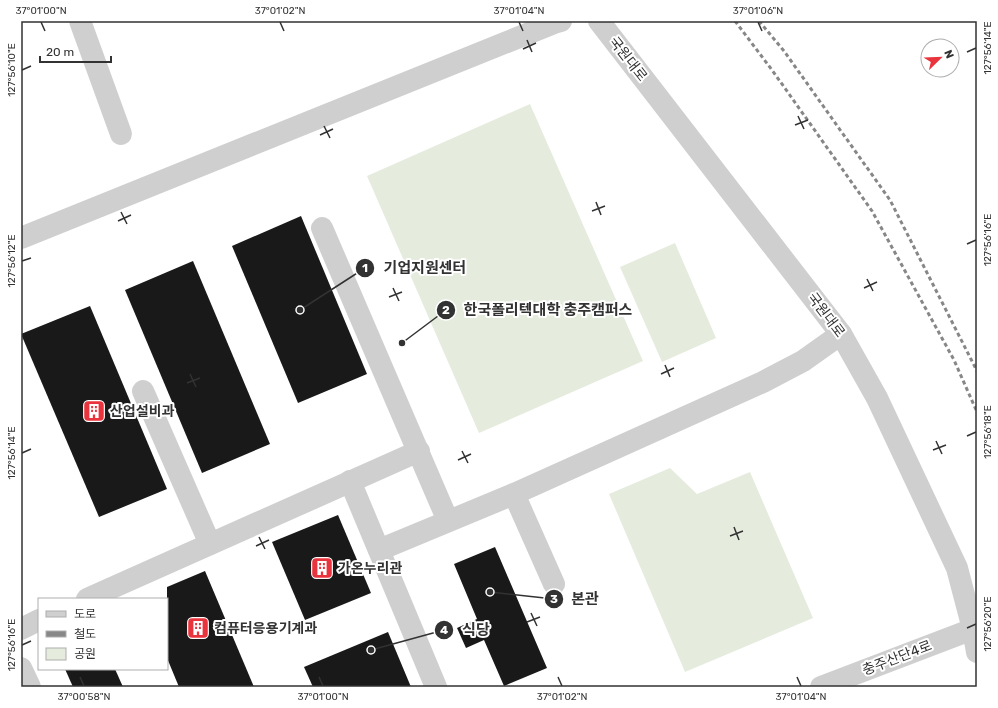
<svg xmlns="http://www.w3.org/2000/svg" width="998" height="708" font-family="Rubik,'Noto Sans KR',sans-serif">
  <style>
    .green { fill: #e5ecde }
    .building { fill: #191919 }
    .lines { fill: none; stroke-linecap: round; stroke-linejoin: round }
    .minor { stroke: #cfcfcf; stroke-width: 22 }
    .rail { stroke: #878787; stroke-width: 3; stroke-dasharray: 4 3; stroke-linecap: butt }
    .ticks { fill: none; stroke: #323232; stroke-width: 1.5 }
    .labels { text-anchor: middle; dominant-baseline: central; stroke-width: 4; stroke-linejoin: round; paint-order: stroke }
    .street-label { font-size: 14px; fill: #323232; stroke: #fff }
    .poi-label { font-size: 14px; font-weight: bold; fill: #323232; stroke: #fff; text-anchor: start }
    .leader { fill: none; stroke: #323232; stroke-width: 1.5 }
    .callout-dot { fill: #323232; stroke: #fff; stroke-width: 1.5 }
    .mark-label { font-size: 12px; text-anchor: middle; font-weight: bold; fill: #fff }
    .callout-label { font-size: 15px; text-anchor: middle; font-weight: bold; fill: #323232; stroke: #fff; stroke-width: 4; stroke-linejoin: round; paint-order: stroke }
    .neatline { fill: none; stroke: #323232; stroke-width: 1.5 }
    .ticks-label { font-size: 10px; text-anchor: middle; fill: #323232 }
  </style>
  <rect width="100%" height="100%" fill="#fff"/>
  <g class="green">
    <path d="M 530,104 L 643,361 L 479,433 L 367,176 Z"/>
    <path d="M 675,243 L 716,338 L 662,362 L 620,267 Z"/>
    <path d="M 670,468 L 697,494 L 750,472 L 813,618 L 685,672 L 609,494 Z"/>
  </g>
  <g class="building">
    <path d="M 301,216 L 367,374 L 298,403 L 232,246 Z"/>
    <path d="M 193,261 L 270,444 L 202,473 L 125,290 Z"/>
    <path d="M 90,306 L 167,489 L 99,517 L 21,334 Z"/>
    <path d="M 338,515 L 371,593 L 305,620 L 272,542 Z"/>
    <path d="M 495,547 L 547,668 L 504,686 L 484,640 L 466,648 L 457,628 L 477,619 L 454,564 Z"/>
    <path d="M 205,571 L 254,687 L 179,687 L 167,658 L 167,587 Z"/>
    <path d="M 388,632 L 411,687 L 313,687 L 304,667 Z"/>
    <path d="M 65,669 L 115,669 L 123,687 L 73,687 Z"/>
  </g>
  <g class="lines">
    <g class="minor">
      <path d="M 80,21 L 121,134"/>
      <path d="M 599,21 L 841,334 L 877,398 L 957,568 L 973,629 L 977,652"/>
      <path d="M 322,228 L 448,521"/>
      <path d="M 21,238 L 554,23 L 561,21"/>
      <path d="M 143,391 L 210,544"/>
      <path d="M 350,481 L 436,687"/>
      <path d="M 514,494 L 554,584"/>
      <path d="M 379,550 L 514,494 L 763,382 L 803,361 L 841,334"/>
      <path d="M 87,599 L 419,451"/>
      <path d="M 21,629 L 39,620"/>
      <path d="M 21,668 L 30,687"/>
      <path d="M 821,687 L 973,629"/>
    </g>
    <g class="rail">
      <path d="M 735,21 L 772,70 L 872,211 L 954,360 L 977,412"/>
      <path d="M 759,21 L 784,51 L 890,200 L 977,371"/>
    </g>
  </g>
  <path class="ticks" d="M 41,22 L 45,31M 280,22 L 284,31M 519,22 L 523,31M 758,22 L 762,31M 527,40 L 532,52M 523,49 L 536,43M 967,52 L 976,48M 22,70 L 31,66M 798,116 L 804,129M 795,125 L 808,120M 324,126 L 330,138M 320,135 L 333,129M 596,202 L 601,215M 592,211 L 605,206M 121,212 L 127,224M 118,221 L 131,215M 967,244 L 976,240M 22,261 L 31,258M 867,279 L 873,291M 393,288 L 399,301M 864,288 L 877,282M 389,297 L 402,292M 665,365 L 670,377M 190,374 L 196,387M 661,374 L 674,368M 187,383 L 200,378M 967,436 L 976,432M 936,441 L 942,454M 933,450 L 946,445M 462,451 L 468,463M 22,453 L 31,449M 458,460 L 471,454M 734,527 L 739,540M 730,536 L 743,531M 259,537 L 265,549M 256,546 L 269,540M 531,613 L 537,626M 527,622 L 540,617M 967,628 L 976,624M 22,645 L 31,641M 80,677 L 84,686M 319,677 L 323,686M 558,677 L 562,686M 797,677 L 801,686"/>
  <defs>
    <g id="building-square" transform="scale(1.15)"><rect x="-9" y="-9" width="18" height="18" rx="4" fill="#ea343d" stroke="#fff"/><path d="M-4-6H4V6H1V3H-1V6H-4ZM-2.5-4.3h1.7v1.8h-1.7ZM.8-4.3h1.7v1.8H.8ZM-2.5-1h1.7V.8h-1.7ZM.8-1h1.7V.8H.8Z" fill="#fff"/></g>
  </defs>
  <g fill-rule="evenodd">
    <use href="#building-square" x="94" y="411"/>
    <use href="#building-square" x="322" y="568"/>
    <use href="#building-square" x="198" y="628"/>
  </g>
  <g class="labels">
    <g class="street-label">
      <text transform="translate(628 59) rotate(52)">국원대로</text>
      <text transform="translate(826 315) rotate(53)">국원대로</text>
      <text transform="translate(897 658) rotate(-21)">충주산단4로</text>
    </g>
    <g class="poi-label">
      <text x="110" y="411">산업설비과</text>
      <text x="338" y="568">가온누리관</text>
      <text x="214" y="628">컴퓨터응용기계과</text>
    </g>
  </g>
  <path class="leader" d="M300 310L365 268M402 343L446 310M490 592L554 599M371 650L444 630"/>
  <g class="callout-dot">
    <circle cx="300" cy="310" r="4"/>
    <circle cx="402" cy="343" r="4"/>
    <circle cx="490" cy="592" r="4"/>
    <circle cx="371" cy="650" r="4"/>
    <circle cx="365" cy="268" r="10"/>
    <circle cx="446" cy="310" r="10"/>
    <circle cx="554" cy="599" r="10"/>
    <circle cx="444" cy="630" r="10"/>
  </g>
  <g class="mark-label">
    <text x="365" y="272">1</text>
    <text x="446" y="314">2</text>
    <text x="554" y="603">3</text>
    <text x="444" y="634">4</text>
  </g>
  <g class="callout-label">
    <text x="425" y="273">기업지원센터</text>
    <text x="548" y="315">한국폴리텍대학 충주캠퍼스</text>
    <text x="585" y="604">본관</text>
    <text x="476" y="635">식당</text>
  </g>
  <rect width="998" height="708" fill="none" stroke="#ffffff" stroke-width="44"/>
  <rect x="38" y="598" width="130" height="72" fill="#ffffff" stroke="#adadad"/>
  <rect x="46" y="611" width="20" height="6" fill="#cfcfcf" stroke="#adadad"/>
  <text x="74" y="618" font-size="12" fill="#323232">도로</text>
  <rect x="46" y="631" width="20" height="6" fill="#878787" stroke="#adadad"/>
  <text x="74" y="638" font-size="12" fill="#323232">철도</text>
  <rect x="46" y="648" width="20" height="12" fill="#e5ecde" stroke="#adadad"/>
  <text x="74" y="658" font-size="12" fill="#323232">공원</text>
  <g transform="translate(940 58) rotate(67)"><circle r="19" fill="#ffffff" stroke="#adadad"/>
  <path d="M0-3L7 15L0 10L-7 15Z" fill="#ea343d"/>
  <text y="-6" font-size="11" font-weight="bold" text-anchor="middle" fill="#323232">N</text>
  </g>
  <path d="M40 56v6h71v-6" fill="none" stroke="#323232" stroke-width="2"/>
  <text x="46" y="56" font-size="12" fill="#323232" stroke="#ffffff" stroke-width="3" paint-order="stroke">20 m</text>
  <rect x="22" y="22" width="954" height="664" class="neatline"/>
  <g class="ticks-label">
    <text x="41" y="14">37°01'00"N</text>
    <text x="280" y="14">37°01'02"N</text>
    <text x="519" y="14">37°01'04"N</text>
    <text x="758" y="14">37°01'06"N</text>
    <text transform="translate(987 48) rotate(-90)" y="4">127°56'14"E</text>
    <text transform="translate(11 70) rotate(-90)" y="4">127°56'10"E</text>
    <text transform="translate(987 240) rotate(-90)" y="4">127°56'16"E</text>
    <text transform="translate(11 261) rotate(-90)" y="4">127°56'12"E</text>
    <text transform="translate(987 432) rotate(-90)" y="4">127°56'18"E</text>
    <text transform="translate(11 453) rotate(-90)" y="4">127°56'14"E</text>
    <text transform="translate(987 624) rotate(-90)" y="4">127°56'20"E</text>
    <text transform="translate(11 645) rotate(-90)" y="4">127°56'16"E</text>
    <text x="84" y="700">37°00'58"N</text>
    <text x="323" y="700">37°01'00"N</text>
    <text x="562" y="700">37°01'02"N</text>
    <text x="801" y="700">37°01'04"N</text>
  </g>
</svg>
